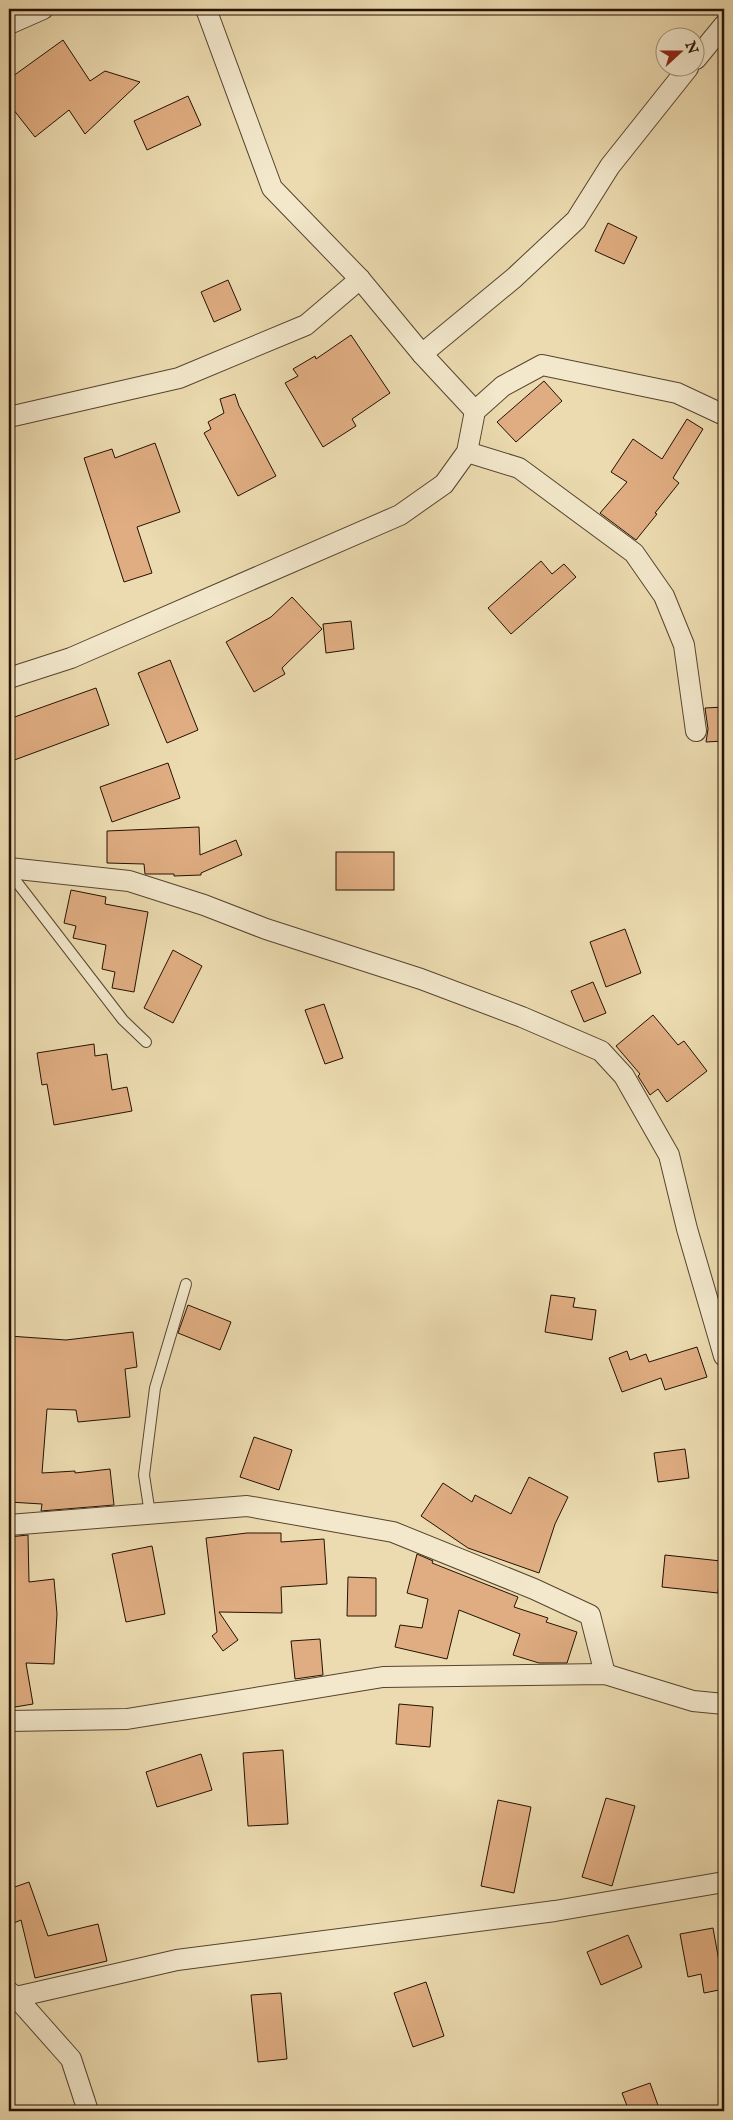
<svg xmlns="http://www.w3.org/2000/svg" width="733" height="2120" font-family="'IM FELL English',serif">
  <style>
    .building { fill: #e0ad82; stroke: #241102 }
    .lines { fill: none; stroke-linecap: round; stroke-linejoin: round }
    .service-casing { stroke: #56442e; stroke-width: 12 }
    .minor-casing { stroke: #56442e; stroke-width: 22 }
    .service { stroke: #f3e8cc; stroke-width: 10 }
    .minor { stroke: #f3e8cc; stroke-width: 20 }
  </style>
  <rect width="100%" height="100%" fill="#ecdbb0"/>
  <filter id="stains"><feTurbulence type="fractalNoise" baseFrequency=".004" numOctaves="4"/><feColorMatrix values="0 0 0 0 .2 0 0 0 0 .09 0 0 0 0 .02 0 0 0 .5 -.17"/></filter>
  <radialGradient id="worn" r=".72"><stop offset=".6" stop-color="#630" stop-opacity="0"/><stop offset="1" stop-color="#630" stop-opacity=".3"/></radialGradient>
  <g class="building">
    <path d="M 63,40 L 90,81 L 105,71 L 140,82 L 85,134 L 69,110 L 35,137 L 9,104 L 9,79 Z"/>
    <path d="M 188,96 L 201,125 L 147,150 L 134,121 Z"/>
    <path d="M 608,223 L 637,237 L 624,264 L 595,251 Z"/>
    <path d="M 228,280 L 241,310 L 214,322 L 201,292 Z"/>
    <path d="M 351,335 L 390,393 L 352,419 L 356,426 L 323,447 L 285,383 L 298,376 L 293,369 L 315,356 L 316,359 Z"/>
    <path d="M 544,381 L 562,401 L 516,442 L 497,422 Z"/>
    <path d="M 235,394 L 239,406 L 276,476 L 238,496 L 204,433 L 211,429 L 208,422 L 224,413 L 220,399 Z"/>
    <path d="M 687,419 L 703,429 L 673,478 L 679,483 L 655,513 L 657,514 L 636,540 L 600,513 L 627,482 L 611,472 L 633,439 L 662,459 Z"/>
    <path d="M 155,443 L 180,512 L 137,527 L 152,573 L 124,582 L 84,458 L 112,449 L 115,458 Z"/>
    <path d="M 541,561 L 552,574 L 564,564 L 576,577 L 511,634 L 488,608 Z"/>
    <path d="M 292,597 L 322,629 L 282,668 L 285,674 L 254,692 L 226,642 L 271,617 Z"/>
    <path d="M 351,621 L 354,649 L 326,653 L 323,624 Z"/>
    <path d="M 170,660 L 198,730 L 167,743 L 138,673 Z"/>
    <path d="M 96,688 L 109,725 L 9,762 L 9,719 Z"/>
    <path d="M 724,707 L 724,741 L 706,742 L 708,729 L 705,708 Z"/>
    <path d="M 168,763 L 180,798 L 112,822 L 100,787 Z"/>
    <path d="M 199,827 L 200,855 L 236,840 L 242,855 L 201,873 L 201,875 L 174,876 L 174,874 L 145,874 L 144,864 L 107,863 L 107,831 Z"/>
    <rect x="336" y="852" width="58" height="38"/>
    <path d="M 71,890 L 106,897 L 105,904 L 148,912 L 134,992 L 112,988 L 115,972 L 102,969 L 106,945 L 73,938 L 76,926 L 64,923 Z"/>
    <path d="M 625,929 L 641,973 L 606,987 L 590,942 Z"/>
    <path d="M 173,950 L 202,966 L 173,1023 L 144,1008 Z"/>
    <path d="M 593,982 L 606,1013 L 584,1022 L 571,991 Z"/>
    <path d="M 324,1004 L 343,1058 L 325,1064 L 305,1010 Z"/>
    <path d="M 653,1015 L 678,1045 L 684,1041 L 707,1071 L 667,1102 L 658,1089 L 650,1095 L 638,1076 L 640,1074 L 616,1046 Z"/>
    <path d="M 94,1044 L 95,1056 L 107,1054 L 112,1090 L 127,1087 L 132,1111 L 54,1125 L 47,1084 L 42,1085 L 37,1053 Z"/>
    <path d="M 551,1295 L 575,1298 L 573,1307 L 596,1310 L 592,1340 L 545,1332 Z"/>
    <path d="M 188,1305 L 231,1322 L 220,1350 L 178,1333 Z"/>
    <path d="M 133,1332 L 137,1367 L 125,1369 L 130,1417 L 78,1422 L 76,1410 L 47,1409 L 42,1473 L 75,1471 L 75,1473 L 110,1469 L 114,1505 L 41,1511 L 42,1504 L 9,1502 L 9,1336 L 66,1340 Z"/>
    <path d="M 697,1347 L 707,1377 L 665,1390 L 661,1378 L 622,1392 L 609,1358 L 627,1351 L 630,1360 L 646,1354 L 649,1362 Z"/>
    <path d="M 254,1437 L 292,1450 L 279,1490 L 240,1477 Z"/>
    <path d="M 685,1449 L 689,1478 L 658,1482 L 654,1453 Z"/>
    <path d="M 529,1477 L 568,1497 L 555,1524 L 539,1573 L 468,1548 L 421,1516 L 443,1483 L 472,1502 L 475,1495 L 511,1514 Z"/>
    <path d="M 247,1533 L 281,1533 L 281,1542 L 324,1539 L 327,1584 L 281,1587 L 282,1613 L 219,1612 L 238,1640 L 223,1651 L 212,1636 L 217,1632 L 206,1538 Z"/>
    <path d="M 28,1535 L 29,1582 L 54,1579 L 57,1614 L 54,1664 L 26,1663 L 33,1704 L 9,1708 L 9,1537 Z"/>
    <path d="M 152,1546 L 165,1614 L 126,1622 L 112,1554 Z"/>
    <path d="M 417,1554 L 433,1561 L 432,1563 L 518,1597 L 514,1607 L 548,1618 L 546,1622 L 577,1632 L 567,1663 L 539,1663 L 513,1655 L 520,1634 L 459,1610 L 447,1659 L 395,1647 L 400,1625 L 422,1628 L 428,1599 L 407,1593 Z"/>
    <path d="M 665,1555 L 721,1561 L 718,1593 L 662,1587 Z"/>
    <path d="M 348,1577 L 376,1578 L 376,1616 L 347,1616 Z"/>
    <path d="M 320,1639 L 323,1675 L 295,1679 L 291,1641 Z"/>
    <path d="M 399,1704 L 433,1707 L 430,1747 L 396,1744 Z"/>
    <path d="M 283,1750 L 288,1824 L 248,1826 L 243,1753 Z"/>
    <path d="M 201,1754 L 212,1790 L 157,1807 L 146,1772 Z"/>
    <path d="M 606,1798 L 635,1806 L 612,1886 L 582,1877 Z"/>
    <path d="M 498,1800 L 531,1807 L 514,1893 L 481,1886 Z"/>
    <path d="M 29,1882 L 48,1936 L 98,1924 L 107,1961 L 35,1978 L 21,1920 L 9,1925 L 9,1889 Z"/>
    <path d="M 713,1928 L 724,1989 L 704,1993 L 701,1974 L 688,1977 L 680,1934 Z"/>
    <path d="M 628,1935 L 642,1967 L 601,1985 L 587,1952 Z"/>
    <path d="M 426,1982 L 444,2036 L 413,2047 L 394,1993 Z"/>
    <path d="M 281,1993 L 287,2059 L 258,2062 L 251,1995 Z"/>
    <path d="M 650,2083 L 660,2111 L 629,2111 L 622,2093 Z"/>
  </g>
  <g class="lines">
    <g class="service-casing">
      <g id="service">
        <path d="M 9,872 L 123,1020 L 146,1042"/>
        <path d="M 150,1514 L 144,1475 L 155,1388 L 186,1284"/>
      </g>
    </g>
    <g class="minor-casing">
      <g id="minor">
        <path d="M 206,9 L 272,188 L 360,279 L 422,354 L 475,411"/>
        <path d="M 9,24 L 43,9"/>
        <path d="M 696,59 L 724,25"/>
        <path d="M 422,354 L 514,278 L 576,220 L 610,166 L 688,68"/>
        <path d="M 9,417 L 179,378 L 306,325 L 360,279"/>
        <path d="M 467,452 L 519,468 L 634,553 L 664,596 L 684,645 L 696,731"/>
        <path d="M 9,678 L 71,658 L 400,515 L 444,484 L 467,452 L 475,411 L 503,386 L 542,365 L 677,393 L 724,415"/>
        <path d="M 9,868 L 129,881 L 204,905 L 266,929 L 421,979 L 522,1017 L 601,1051 L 624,1076 L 669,1155 L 687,1229 L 724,1356"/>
        <path d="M 9,1525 L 247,1506 L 393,1532 L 534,1589 L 590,1615 L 605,1674"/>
        <path d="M 9,1721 L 127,1719 L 383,1677 L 605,1674 L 693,1701 L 724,1704"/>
        <path d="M 9,1992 L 16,1997 L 71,2059 L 88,2111"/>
        <path d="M 16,1997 L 177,1960 L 555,1911 L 724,1882"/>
      </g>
    </g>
    <use href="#service" class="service"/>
    <use href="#minor" class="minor"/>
  </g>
  <rect width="733" height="2120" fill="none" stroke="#ecdbb0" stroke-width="30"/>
  <rect x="10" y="10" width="713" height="2100" fill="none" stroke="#241102" stroke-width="2.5"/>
  <rect x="15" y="15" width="703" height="2090" fill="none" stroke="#241102"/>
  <g transform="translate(680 52) rotate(69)"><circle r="24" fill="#f3e8cc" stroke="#a0927b"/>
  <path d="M0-4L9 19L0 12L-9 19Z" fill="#8f2418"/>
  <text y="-8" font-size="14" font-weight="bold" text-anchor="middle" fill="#241102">N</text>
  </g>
  <rect width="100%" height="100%" filter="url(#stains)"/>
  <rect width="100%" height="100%" fill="url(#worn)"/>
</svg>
